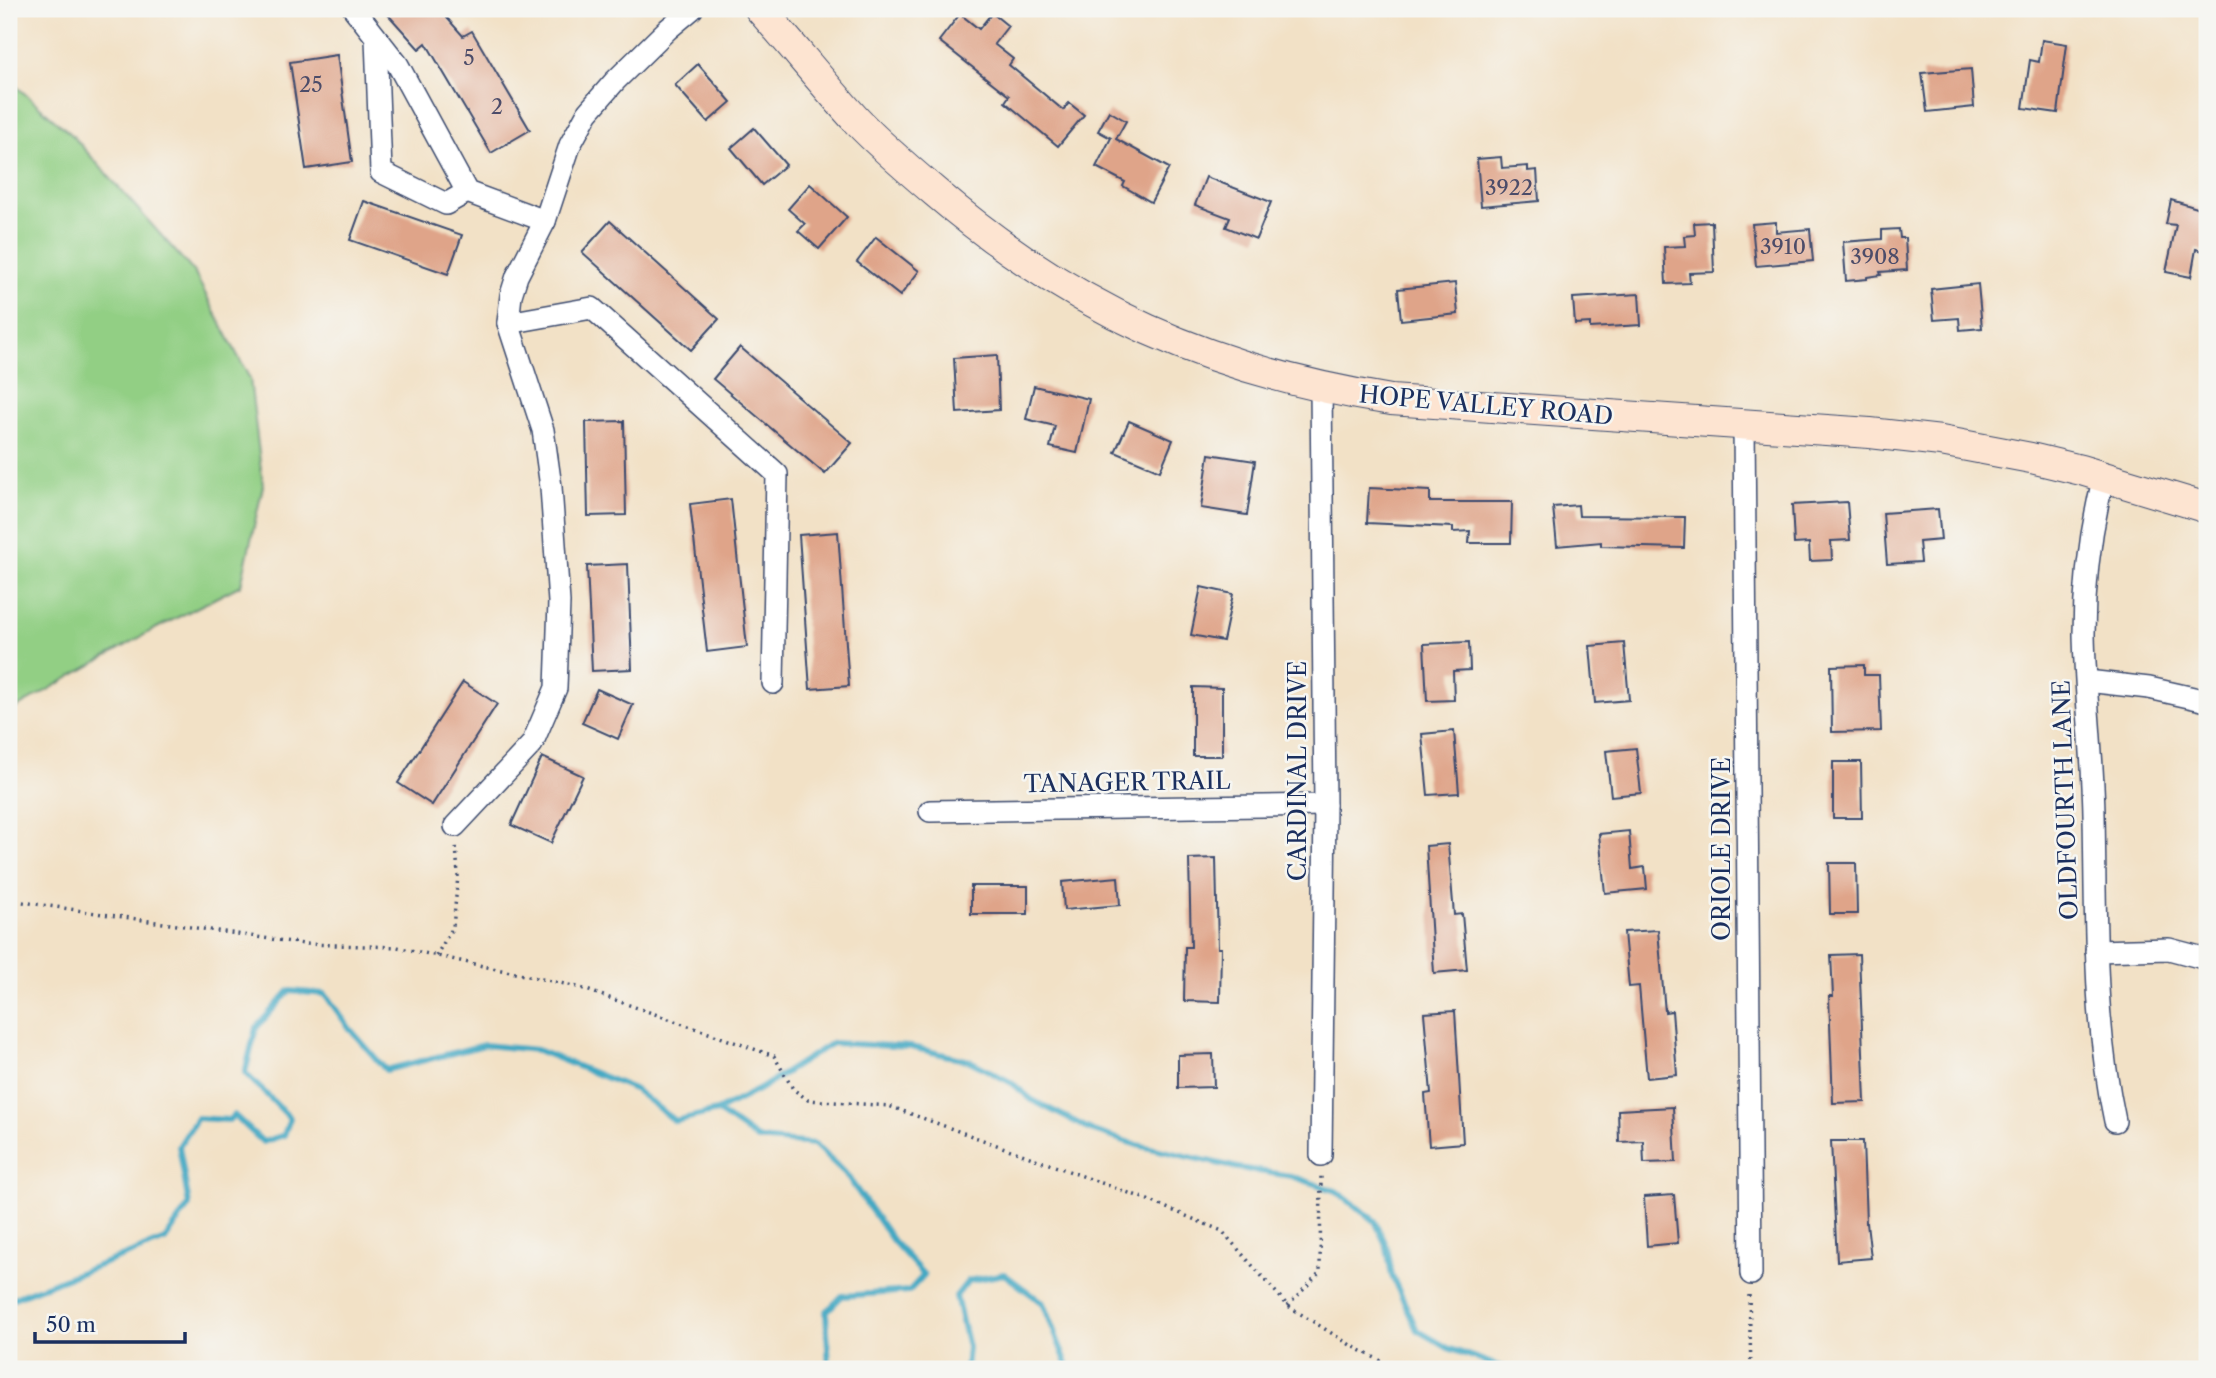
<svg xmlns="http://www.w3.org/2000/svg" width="2216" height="1378" font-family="'Libre Caslon Text',serif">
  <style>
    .green { fill: #92cf84; stroke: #567f71; stroke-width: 2 }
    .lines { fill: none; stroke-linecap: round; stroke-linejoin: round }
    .stream { stroke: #43a8c3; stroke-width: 6 }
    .building { fill: #dfa489 }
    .street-casing { stroke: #3b4a6e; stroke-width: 24 }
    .secondary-casing { stroke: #3b4a6e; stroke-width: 32 }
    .path { stroke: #3b4a6e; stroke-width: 3.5; stroke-dasharray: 2 5; stroke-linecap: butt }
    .street { stroke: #fff; stroke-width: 21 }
    .secondary { stroke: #fde4d1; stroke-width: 30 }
    .labels { text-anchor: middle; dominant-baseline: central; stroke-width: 5; stroke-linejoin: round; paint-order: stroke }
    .number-label { font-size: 21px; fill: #4c4c69 }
    .street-label { font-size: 24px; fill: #1b2f5e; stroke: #f6f6f2 }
  </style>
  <rect width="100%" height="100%" fill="#f6f6f2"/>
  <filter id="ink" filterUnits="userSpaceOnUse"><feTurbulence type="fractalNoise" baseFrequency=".0143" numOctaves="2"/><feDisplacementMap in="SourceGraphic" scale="14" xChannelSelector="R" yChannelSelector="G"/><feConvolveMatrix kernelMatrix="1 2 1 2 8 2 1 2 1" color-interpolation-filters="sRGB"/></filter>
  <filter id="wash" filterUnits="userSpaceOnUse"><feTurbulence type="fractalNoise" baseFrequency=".00686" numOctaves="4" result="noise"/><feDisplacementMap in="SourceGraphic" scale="28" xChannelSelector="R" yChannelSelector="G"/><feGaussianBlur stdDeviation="1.57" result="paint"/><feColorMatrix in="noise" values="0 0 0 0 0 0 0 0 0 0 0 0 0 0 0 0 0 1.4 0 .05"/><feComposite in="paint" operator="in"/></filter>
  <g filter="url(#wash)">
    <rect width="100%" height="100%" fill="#f2e1c6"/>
    <path class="green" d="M 9,80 L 71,134 L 194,272 L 250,379 L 263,486 L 241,585 L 153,630 L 9,712 Z"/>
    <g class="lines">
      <g class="stream">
        <path d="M 717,1111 L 760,1089 L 832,1043 L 911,1047 L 970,1061 L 1012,1083 L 1032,1100 L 1093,1131 L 1137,1145 L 1238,1168 L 1291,1176 L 1336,1191 L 1375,1221 L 1387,1247 L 1392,1276 L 1417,1330 L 1448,1348 L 1507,1369"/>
        <path d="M 9,1297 L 14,1298 L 165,1240 L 189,1205 L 179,1146 L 197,1118 L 229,1120 L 234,1115 L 263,1142 L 284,1135 L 290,1118 L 245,1073 L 256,1028 L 289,991 L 325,994 L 350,1029 L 386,1070 L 484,1045 L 537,1050 L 634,1089 L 675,1121 L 717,1111 L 757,1139 L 814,1144 L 845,1173 L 893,1241 L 924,1275 L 909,1291 L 842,1296 L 826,1312 L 829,1367 L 832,1369"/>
        <path d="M 966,1369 L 968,1347 L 956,1296 L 968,1281 L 1004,1274 L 1043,1303 L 1069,1369"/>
      </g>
    </g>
    <g id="blocks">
      <g class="building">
        <path d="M 383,9 L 439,9 L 463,36 L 472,31 L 530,130 L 491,153 L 426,43 L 419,49 Z"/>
        <path d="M 992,13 L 1008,26 L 994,44 L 1013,59 L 1009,65 L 1063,110 L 1069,103 L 1084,115 L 1058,146 L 1005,102 L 1009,96 L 939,41 L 960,14 L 979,29 Z"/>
        <path d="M 2042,40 L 2067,44 L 2058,113 L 2023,108 L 2030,60 L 2039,62 Z"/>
        <path d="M 337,55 L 352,162 L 306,169 L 290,62 Z"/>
        <path d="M 698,64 L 731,102 L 708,122 L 675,85 Z"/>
        <path d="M 1971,69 L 1974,107 L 1927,112 L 1922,73 Z"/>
        <path d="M 1109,111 L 1126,121 L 1116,139 L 1169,168 L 1151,202 L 1123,186 L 1125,182 L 1096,167 L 1111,138 L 1098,131 Z"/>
        <path d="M 754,128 L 786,165 L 762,185 L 731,148 Z"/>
        <path d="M 1501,157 L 1502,168 L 1528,166 L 1528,171 L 1537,170 L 1539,201 L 1481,206 L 1477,159 Z"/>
        <path d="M 1206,177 L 1271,202 L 1256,239 L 1226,227 L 1230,218 L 1195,205 Z"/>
        <path d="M 810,184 L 847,217 L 819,249 L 798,231 L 805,224 L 788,209 Z"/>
        <path d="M 2171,200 L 2207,211 L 2207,252 L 2196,249 L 2191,277 L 2166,272 L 2176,225 L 2166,224 Z"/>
        <path d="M 364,201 L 462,235 L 448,274 L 350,240 Z"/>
        <path d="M 610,221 L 719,319 L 691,350 L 582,252 Z"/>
        <path d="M 1712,222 L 1714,272 L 1689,273 L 1690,283 L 1666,284 L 1664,247 L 1685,246 L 1684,236 L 1695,235 L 1694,223 Z"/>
        <path d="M 1776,222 L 1776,232 L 1810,229 L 1813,261 L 1756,266 L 1752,224 Z"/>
        <path d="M 1899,229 L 1900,238 L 1905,238 L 1907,270 L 1880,272 L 1881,275 L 1867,277 L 1867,279 L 1846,281 L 1843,242 L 1882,239 L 1882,230 Z"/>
        <path d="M 876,237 L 919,271 L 900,296 L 857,262 Z"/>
        <path d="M 1455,283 L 1458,314 L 1401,320 L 1398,289 Z"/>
        <path d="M 1978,284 L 1982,328 L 1960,330 L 1959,318 L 1934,320 L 1931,289 Z"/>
        <path d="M 1639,294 L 1641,325 L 1590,328 L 1590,323 L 1575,324 L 1573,298 Z"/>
        <path d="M 740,347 L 852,443 L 825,474 L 713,379 Z"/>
        <path d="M 997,355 L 999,410 L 957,413 L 954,358 Z"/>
        <path d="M 1034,386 L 1089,399 L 1077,453 L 1050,447 L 1055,426 L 1026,419 Z"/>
        <path d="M 624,421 L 626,515 L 588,516 L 586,422 Z"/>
        <path d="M 1129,421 L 1173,440 L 1160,471 L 1115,452 Z"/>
        <path d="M 1209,454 L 1255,461 L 1247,515 L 1201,508 Z"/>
        <path d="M 1369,488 L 1430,491 L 1430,502 L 1512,502 L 1511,543 L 1469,543 L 1470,531 L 1453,532 L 1453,527 L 1367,523 Z"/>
        <path d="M 731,499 L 747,647 L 707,652 L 690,504 Z"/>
        <path d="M 1847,502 L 1850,540 L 1831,541 L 1832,560 L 1810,561 L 1809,543 L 1794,544 L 1792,505 Z"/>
        <path d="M 1578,505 L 1579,516 L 1685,517 L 1684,548 L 1601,546 L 1601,542 L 1557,546 L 1553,507 Z"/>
        <path d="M 1938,509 L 1941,540 L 1919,542 L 1921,562 L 1887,564 L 1883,513 Z"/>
        <path d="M 838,532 L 849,686 L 810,689 L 799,535 Z"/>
        <path d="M 628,564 L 632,669 L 592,671 L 587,566 Z"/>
        <path d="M 1201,587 L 1233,594 L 1223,641 L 1191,635 Z"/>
        <path d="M 1469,642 L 1470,670 L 1453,671 L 1454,700 L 1427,701 L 1424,644 Z"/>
        <path d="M 1624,643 L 1629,700 L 1595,703 L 1590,646 Z"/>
        <path d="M 1864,665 L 1864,675 L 1879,675 L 1881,731 L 1832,732 L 1831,666 Z"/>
        <path d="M 463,682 L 497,704 L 432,805 L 398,783 Z"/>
        <path d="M 1193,687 L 1222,688 L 1222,756 L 1193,756 Z"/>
        <path d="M 597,689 L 633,705 L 618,739 L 582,723 Z"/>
        <path d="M 1454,731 L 1459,793 L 1428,795 L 1422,734 Z"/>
        <path d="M 1636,748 L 1641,793 L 1611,796 L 1606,751 Z"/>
        <path d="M 542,757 L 583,776 L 551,843 L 511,825 Z"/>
        <path d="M 1833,762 L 1861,762 L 1862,818 L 1833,818 Z"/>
        <path d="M 1629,831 L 1632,869 L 1645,867 L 1647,889 L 1605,893 L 1599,834 Z"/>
        <path d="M 1448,844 L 1454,915 L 1462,914 L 1467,970 L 1434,973 L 1426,846 Z"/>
        <path d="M 1216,858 L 1218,948 L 1221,948 L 1220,1002 L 1184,1001 L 1185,947 L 1191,947 L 1189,859 Z"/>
        <path d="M 1829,863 L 1856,863 L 1857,914 L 1830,914 Z"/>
        <path d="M 1118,877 L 1120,905 L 1064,910 L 1062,882 Z"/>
        <rect x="971" y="886" width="57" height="28"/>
        <path d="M 1658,930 L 1665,1012 L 1672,1011 L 1677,1075 L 1647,1078 L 1639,986 L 1629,987 L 1624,932 Z"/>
        <path d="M 1859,954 L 1865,1102 L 1833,1103 L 1829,996 L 1833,996 L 1831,955 Z"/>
        <path d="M 1455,1011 L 1463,1143 L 1429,1146 L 1425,1094 L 1431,1093 L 1424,1013 Z"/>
        <path d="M 1213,1054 L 1214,1087 L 1178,1088 L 1178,1055 Z"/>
        <path d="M 1673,1107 L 1676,1162 L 1644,1163 L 1643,1141 L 1619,1142 L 1618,1110 Z"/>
        <path d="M 1831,1141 L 1863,1141 L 1866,1223 L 1867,1223 L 1871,1258 L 1837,1261 Z"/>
        <path d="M 1674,1195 L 1678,1243 L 1647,1246 L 1644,1197 Z"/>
      </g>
    </g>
  </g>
  <g filter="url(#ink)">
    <use href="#blocks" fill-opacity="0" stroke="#3b4a6e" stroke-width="2"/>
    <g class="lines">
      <g class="street-casing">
        <g id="street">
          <path d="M 354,9 L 398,65 L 467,192 L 545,221"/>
          <path d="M 376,38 L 381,172 L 446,204 L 467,192"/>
          <path d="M 508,323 L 592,308 L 777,474 L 773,683"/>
          <path d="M 1321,387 L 1325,805 L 1321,1155"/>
          <path d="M 1744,424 L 1751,1274"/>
          <path d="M 2104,476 C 2091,528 2084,581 2084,634 C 2085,694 2093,754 2094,814 C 2096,917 2093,1020 2115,1121"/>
          <path d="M 2087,681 L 2149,688 L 2207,701"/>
          <path d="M 930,811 L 1325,805"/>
          <path d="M 455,826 L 532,744 L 556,688 L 559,602 L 551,487 L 543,430 L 508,323 L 511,295 L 517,276 L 545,221 L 570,145 L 588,112 L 615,81 L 668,29 L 692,9"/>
          <path d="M 2096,951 L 2169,949 L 2207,959"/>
        </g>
      </g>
      <g class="secondary-casing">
        <path id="secondary" d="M 760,9 C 793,46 824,85 857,121 C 881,146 909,170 935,192 C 1073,310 1212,371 1391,400 L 1870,433 L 1941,441 L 2031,458 L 2081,470 L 2207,508"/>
      </g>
      <g class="path">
        <path d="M 9,900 L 304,944 L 397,947 L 578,987 L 774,1056 L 793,1089 L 808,1100 L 889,1106 L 1143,1198 L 1222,1231 L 1288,1306 L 1352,1346 L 1397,1369"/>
        <path d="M 436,956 L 453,927 L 458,876 L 456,844"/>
        <path d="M 1749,1295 L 1751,1369"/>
        <path d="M 1288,1306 L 1320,1272 L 1321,1174"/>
      </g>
      <use href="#street" class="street"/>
      <use href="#secondary" class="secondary"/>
    </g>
  </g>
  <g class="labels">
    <g class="number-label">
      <text x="469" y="57">5</text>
      <text x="311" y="84">25</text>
      <text x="497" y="106">2</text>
      <text x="1509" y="187">3922</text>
      <text x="1783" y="246">3910</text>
      <text x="1875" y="256">3908</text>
    </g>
    <g class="street-label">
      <text transform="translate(1486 405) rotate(5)">HOPE VALLEY ROAD</text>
      <text transform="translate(1297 771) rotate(-90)">CARDINAL DRIVE</text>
      <text transform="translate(1127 782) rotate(-1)">TANAGER TRAIL</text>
      <text transform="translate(2065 800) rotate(-92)">OLDFOURTH LANE</text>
      <text transform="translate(1721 849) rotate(-90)">ORIOLE DRIVE</text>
    </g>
  </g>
  <rect width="2216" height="1378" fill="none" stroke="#f6f6f2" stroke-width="35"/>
  <path d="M35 1332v10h150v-10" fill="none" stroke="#1b2f5e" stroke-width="3.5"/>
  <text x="46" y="1332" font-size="21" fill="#1b2f5e" stroke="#f6f6f2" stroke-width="5" paint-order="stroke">50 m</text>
</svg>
